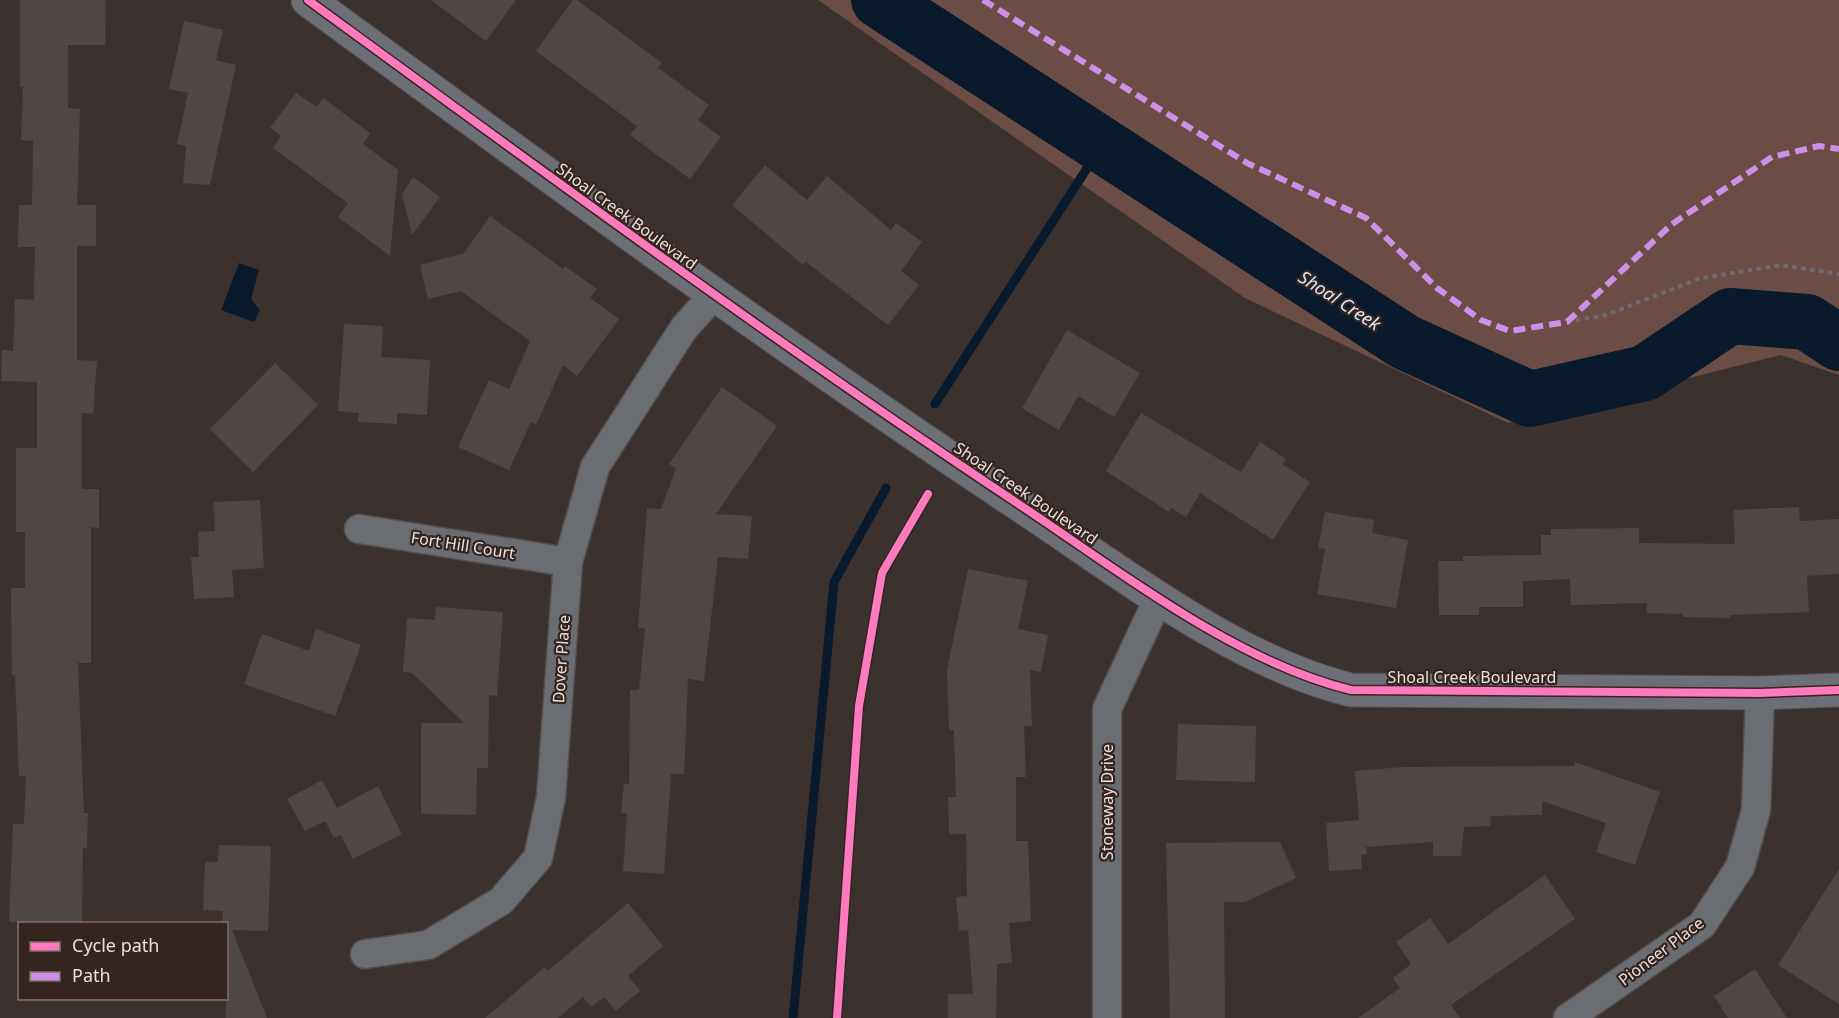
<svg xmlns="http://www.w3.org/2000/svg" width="1839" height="1018" font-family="'Noto Sans',sans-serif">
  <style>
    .green { fill: #6b4d46 }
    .water { fill: #0a1a2d }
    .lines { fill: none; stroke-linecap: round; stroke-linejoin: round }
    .stream { stroke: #0a1a2d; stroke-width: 9 }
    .river { stroke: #0a1a2d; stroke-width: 56 }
    .building { fill: #4f4745 }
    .street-casing { stroke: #564f4d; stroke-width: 31 }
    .secondary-casing { stroke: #564f4d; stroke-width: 35 }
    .path { stroke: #6c6c6f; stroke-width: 4; stroke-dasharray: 4.5 4.5; stroke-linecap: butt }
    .street { stroke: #6a6e73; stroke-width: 28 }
    .secondary { stroke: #6c6f76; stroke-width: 33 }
    .quiet { stroke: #ce8fe9; stroke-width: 6; stroke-dasharray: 12 6; stroke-linecap: butt }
    .cycleway-casing { stroke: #352521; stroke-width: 11 }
    .cycleway { stroke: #fd7abc; stroke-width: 8 }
    .labels { text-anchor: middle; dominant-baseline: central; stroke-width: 4.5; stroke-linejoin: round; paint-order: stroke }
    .street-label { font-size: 16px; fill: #ebe0dd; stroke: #352521 }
    .water-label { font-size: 18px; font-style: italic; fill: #d4e4f8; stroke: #352521 }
  </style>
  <rect width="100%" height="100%" fill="#3b3230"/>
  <path class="green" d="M 818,0 L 1839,0 L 1839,375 L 1781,355 L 1508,423 L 1245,298 Z"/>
  <path class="water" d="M 239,263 L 259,270 L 251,299 L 260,310 L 254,322 L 221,310 Z"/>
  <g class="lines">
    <g class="stream">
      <path d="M 935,404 L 1102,145"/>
      <path d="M 793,1018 L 834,582 L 886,488"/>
    </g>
    <path class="river" d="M 879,0 L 1405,342 L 1530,399 L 1645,373 L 1730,316 L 1807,322 L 1839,343"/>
  </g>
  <g class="building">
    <path d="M 20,0 L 106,0 L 105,45 L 68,45 L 68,108 L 80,109 L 77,205 L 96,205 L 96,246 L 77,246 L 77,360 L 97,361 L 93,414 L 82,413 L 82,489 L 99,489 L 99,528 L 91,527 L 91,663 L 78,663 L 84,813 L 88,813 L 87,848 L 83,848 L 82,924 L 9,922 L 13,824 L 24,824 L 26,776 L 19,776 L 15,675 L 12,675 L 11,588 L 25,588 L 25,532 L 16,532 L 16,448 L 37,448 L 37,382 L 1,381 L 2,350 L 13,351 L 15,299 L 34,300 L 35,247 L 18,247 L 19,205 L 32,205 L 33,141 L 21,140 L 23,87 L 20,87 Z"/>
    <path d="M 431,0 L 516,0 L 486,41 Z"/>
    <path d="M 573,0 L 577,0 L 662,63 L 658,68 L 709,105 L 698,120 L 721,137 L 690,179 L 630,135 L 637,126 L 536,51 Z"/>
    <path d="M 184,21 L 223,30 L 216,60 L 236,65 L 210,185 L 183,183 L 186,146 L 177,144 L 188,93 L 169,89 Z"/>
    <path d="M 296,93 L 317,107 L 323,98 L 370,133 L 363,144 L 398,170 L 390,256 L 338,217 L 348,203 L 273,148 L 281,136 L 270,128 Z"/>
    <path d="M 765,165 L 807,200 L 827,176 L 891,230 L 896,223 L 922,242 L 901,271 L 919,285 L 888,325 L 806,262 L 803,265 L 732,205 Z"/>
    <path d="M 413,177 L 440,197 L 412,235 L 402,194 Z"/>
    <path d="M 490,216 L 563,269 L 565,266 L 597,289 L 590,298 L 619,319 L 577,376 L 563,365 L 536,425 L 531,422 L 509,470 L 458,447 L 489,380 L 509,389 L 530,341 L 461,291 L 428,299 L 420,265 L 464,253 Z"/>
    <path d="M 344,324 L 383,326 L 381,357 L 430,360 L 427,415 L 397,413 L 397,424 L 358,422 L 359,413 L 338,411 Z"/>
    <path d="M 1067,330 L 1140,373 L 1114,417 L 1078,396 L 1059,430 L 1022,408 Z"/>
    <path d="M 275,363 L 318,405 L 253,472 L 210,429 Z"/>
    <path d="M 722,387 L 777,426 L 716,514 L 752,516 L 748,559 L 718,557 L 704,681 L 688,679 L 684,774 L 671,774 L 664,874 L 623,871 L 627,814 L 621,813 L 624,784 L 629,784 L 630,690 L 639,690 L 645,628 L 638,628 L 647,508 L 661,509 L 676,468 L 669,464 Z"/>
    <path d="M 1141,413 L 1241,472 L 1260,442 L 1286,459 L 1282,464 L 1310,482 L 1273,540 L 1200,493 L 1186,517 L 1171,508 L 1169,512 L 1106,471 Z"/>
    <path d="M 260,500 L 264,568 L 232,570 L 234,597 L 194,599 L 191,557 L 199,557 L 198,532 L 215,531 L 213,502 Z"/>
    <path d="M 1799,507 L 1800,521 L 1839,519 L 1839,574 L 1807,576 L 1809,612 L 1730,615 L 1730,618 L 1683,617 L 1683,614 L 1647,613 L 1647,603 L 1571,605 L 1570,579 L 1523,581 L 1523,607 L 1479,607 L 1479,615 L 1439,615 L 1438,561 L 1463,561 L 1463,556 L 1541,555 L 1541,535 L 1551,535 L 1551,529 L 1639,528 L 1639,543 L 1735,544 L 1733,510 Z"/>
    <path d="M 1325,512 L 1374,520 L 1372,533 L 1408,540 L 1396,608 L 1317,594 L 1325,549 L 1318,548 Z"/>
    <path d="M 968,569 L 1028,581 L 1018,629 L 1048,635 L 1041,672 L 1030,670 L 1032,726 L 1024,726 L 1026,777 L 1016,777 L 1016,841 L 1028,841 L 1031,921 L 1009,923 L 1012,963 L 997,964 L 996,1018 L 948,1018 L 948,994 L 973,994 L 968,930 L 959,931 L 956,897 L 967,896 L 966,834 L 949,834 L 948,797 L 956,797 L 954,730 L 949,730 L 947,670 Z"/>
    <path d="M 436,607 L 503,612 L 497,696 L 489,695 L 488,768 L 477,768 L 476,815 L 421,814 L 421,723 L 464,723 L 412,673 L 403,672 L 407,618 L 435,620 Z"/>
    <path d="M 316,629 L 361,645 L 335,716 L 244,684 L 262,634 L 309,651 Z"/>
    <path d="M 1178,724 L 1256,726 L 1255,782 L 1176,780 Z"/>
    <path d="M 1575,762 L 1660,792 L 1635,865 L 1596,852 L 1606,823 L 1542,801 L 1542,815 L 1490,816 L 1491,826 L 1464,827 L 1461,856 L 1433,856 L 1433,842 L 1366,847 L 1367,854 L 1361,855 L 1362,869 L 1329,871 L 1326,823 L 1359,820 L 1355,771 L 1403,767 L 1574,766 Z"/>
    <path d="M 322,780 L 337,808 L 378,786 L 402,834 L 353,859 L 341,835 L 334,838 L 325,821 L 305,831 L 287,799 Z"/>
    <path d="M 1280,842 L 1296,878 L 1245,902 L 1224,902 L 1225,1018 L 1170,1018 L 1166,843 Z"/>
    <path d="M 219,845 L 271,846 L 268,931 L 232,930 L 267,1018 L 226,1018 L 226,924 L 222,924 L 223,911 L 203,910 L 205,862 L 218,862 Z"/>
    <path d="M 1839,869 L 1839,1004 L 1778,965 Z"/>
    <path d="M 1545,875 L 1575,919 L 1451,1005 L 1460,1018 L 1358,1018 L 1400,988 L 1393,978 L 1411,964 L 1396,942 L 1430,918 L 1448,944 Z"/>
    <path d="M 628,903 L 663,946 L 628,976 L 640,991 L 616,1011 L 604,997 L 591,1007 L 583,997 L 558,1018 L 485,1018 L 545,967 L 548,971 Z"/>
    <path d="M 1755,969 L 1775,1000 L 1787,1018 L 1728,1018 L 1714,996 Z"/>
  </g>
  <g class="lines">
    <g class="street-casing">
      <g id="street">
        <path d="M 359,529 L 568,562"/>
        <path d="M 365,954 L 428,945 L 501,901 L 538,858 L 551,797 L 568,562 L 595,467 L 684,328 L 713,296"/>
        <path d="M 1107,1018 L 1107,709 L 1159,597"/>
        <path d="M 1568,1018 L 1702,925 L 1740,867 L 1756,810 L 1760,693"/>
      </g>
    </g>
    <g class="secondary-casing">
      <path id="secondary" d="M 308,0 C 542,171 776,343 1017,503 C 1117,569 1235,662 1351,690 L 1760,693 L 1839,690"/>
    </g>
    <path class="path" d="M 1567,322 L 1606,315 L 1698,279 L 1781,265 L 1839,274"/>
    <use href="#street" class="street"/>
    <use href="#secondary" class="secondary"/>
    <path class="quiet" d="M 983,0 L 1247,163 L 1366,218 L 1437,288 L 1481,320 L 1510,331 L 1567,322 L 1672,224 L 1772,157 L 1819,146 L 1839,149"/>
    <g class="cycleway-casing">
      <g id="cycleway">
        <path d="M 308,0 C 542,171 776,343 1017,503 C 1117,569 1235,662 1351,690 L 1760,693 L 1839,690"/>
        <path d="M 837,1018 L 859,706 L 882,573 L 928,494"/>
      </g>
    </g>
    <use href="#cycleway" class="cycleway"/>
  </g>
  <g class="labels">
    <g class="street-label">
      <text transform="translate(627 216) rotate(36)">Shoal Creek Boulevard</text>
      <text transform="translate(1026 493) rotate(34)">Shoal Creek Boulevard</text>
      <text transform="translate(463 545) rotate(9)">Fort Hill Court</text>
      <text transform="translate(561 659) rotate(-86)">Dover Place</text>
      <text x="1472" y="677">Shoal Creek Boulevard</text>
      <text transform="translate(1107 802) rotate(-90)">Stoneway Drive</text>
      <text transform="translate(1661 951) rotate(-37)">Pioneer Place</text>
    </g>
    <g class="water-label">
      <text transform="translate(1340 300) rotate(33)">Shoal Creek</text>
    </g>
  </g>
  <rect x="18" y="922" width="210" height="78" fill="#352521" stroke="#7e706c" stroke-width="1.5"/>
  <rect x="30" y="942" width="30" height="9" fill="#fd7abc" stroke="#7e706c" stroke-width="1.5"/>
  <text x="72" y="952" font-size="18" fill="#ebe0dd">Cycle path</text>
  <rect x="30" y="972" width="30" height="9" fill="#ce8fe9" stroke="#7e706c" stroke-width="1.5"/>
  <text x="72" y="982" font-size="18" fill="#ebe0dd">Path</text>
</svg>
